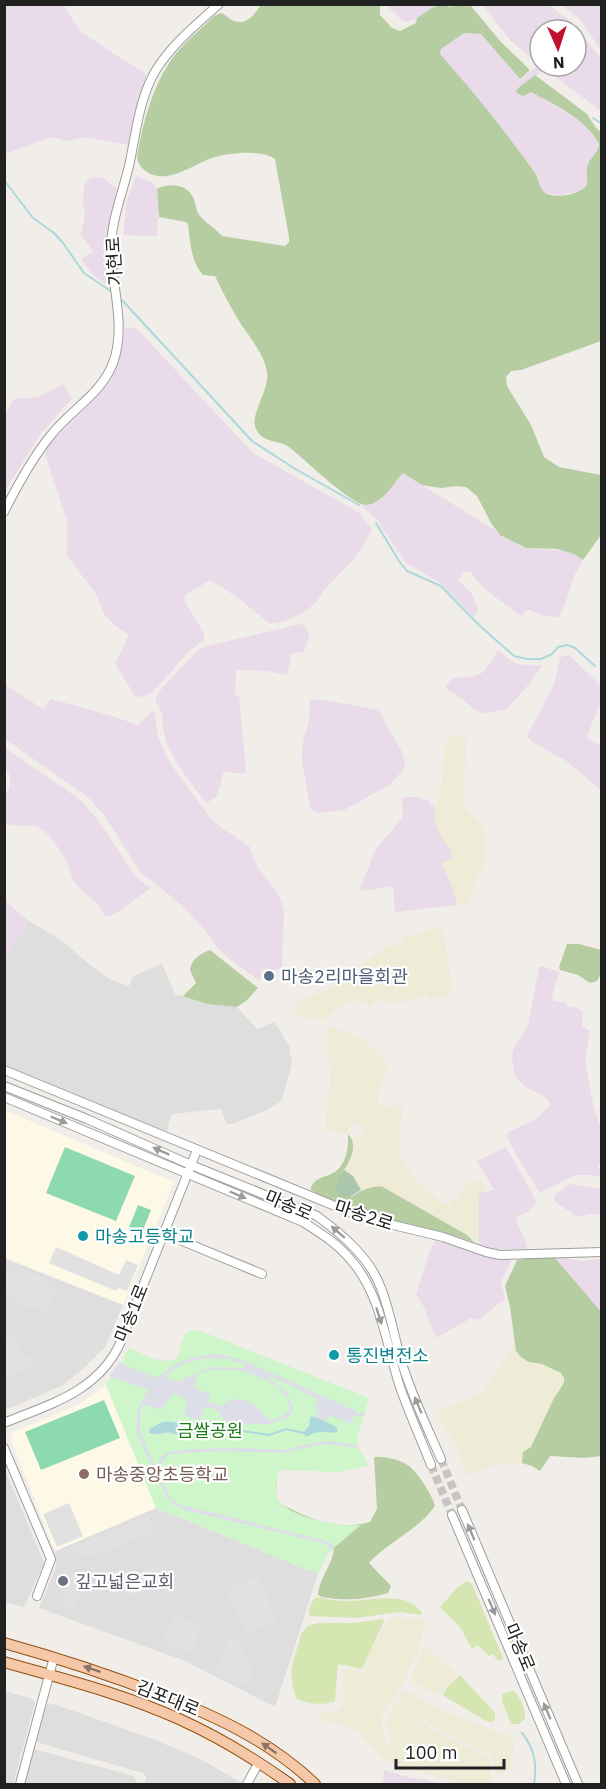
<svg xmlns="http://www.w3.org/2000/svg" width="606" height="1789" font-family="'IBM Plex Sans','Noto Sans KR',sans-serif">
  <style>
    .residential { fill: #dfdede }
    .industrial { fill: #e9dbe9; fill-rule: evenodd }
    .education { fill: #fdf9e6 }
    .farmland { fill: #eeebd6 }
    .grass { fill: #d5e6b3 }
    .forest { fill: #b5cda1 }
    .cemetery { fill: #acc8ac }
    .park { fill: #cef6ca }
    .pitch { fill: #8dd9b0 }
    .parking { fill: #e1e1e1 }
    .plaza { fill: #dddee7; fill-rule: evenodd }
    .water { fill: #add8db }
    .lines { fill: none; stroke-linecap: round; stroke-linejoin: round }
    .stream { stroke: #add8db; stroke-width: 2 }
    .minor-tunnel { stroke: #c7c4c1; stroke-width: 8; stroke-dasharray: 8 4; stroke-linecap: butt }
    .minor-casing { stroke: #9e9e9e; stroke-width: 10 }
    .major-casing { stroke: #93500c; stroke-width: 12 }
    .minor { stroke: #fff; stroke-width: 8 }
    .major { stroke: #f5c8a9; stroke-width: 10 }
    .oneway { fill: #9b9b9b }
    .oneway2 { fill: #8b7465 }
    .service-dot { fill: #5c6f8a; stroke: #fff; stroke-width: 2 }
    .culture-dot { fill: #0f9aa8; stroke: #fff; stroke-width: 2 }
    .education-dot { fill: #8d6e63; stroke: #fff; stroke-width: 2 }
    .worship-dot { fill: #6b7280; stroke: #fff; stroke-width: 2 }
    .labels { text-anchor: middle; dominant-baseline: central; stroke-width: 4.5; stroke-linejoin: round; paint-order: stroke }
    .street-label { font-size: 18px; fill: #212121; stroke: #fff }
    .service-label { font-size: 18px; fill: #4e5e75; stroke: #fff; text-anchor: start }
    .culture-label { font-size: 18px; fill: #0d838f; stroke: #fff; text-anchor: start }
    .park-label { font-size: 18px; fill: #1d7a15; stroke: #fff }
    .education-label { font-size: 18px; fill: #785e54; stroke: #fff; text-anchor: start }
    .worship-label { font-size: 18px; fill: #5b616d; stroke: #fff; text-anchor: start }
  </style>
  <rect width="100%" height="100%" fill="#f1ede9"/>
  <g class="residential">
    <path d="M 29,921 L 61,940 L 94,968 L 111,980 L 129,986 L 133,976 L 162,964 L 175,994 L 207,1004 L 237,1007 L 257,1029 L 274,1022 L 281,1032 L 289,1046 L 292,1063 L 282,1099 L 280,1102 L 265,1111 L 232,1124 L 228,1124 L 225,1121 L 222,1110 L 219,1109 L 173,1114 L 170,1117 L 168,1129 L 166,1131 L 5,1066 L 4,959 Z"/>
    <path d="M 4,1258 L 123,1305 L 105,1347 L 80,1372 L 61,1386 L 5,1410 Z"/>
    <path d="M 4,1467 L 44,1563 L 24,1607 L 5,1602 Z"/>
    <path d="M 156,1508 L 318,1574 L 275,1707 L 185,1661 L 39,1608 L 56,1567 L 55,1551 Z"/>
    <path d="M 5,1691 L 32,1699 L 35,1703 L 13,1784 L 5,1784 Z"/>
    <path d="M 54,1704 L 153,1739 L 202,1760 L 244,1784 L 144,1784 L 146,1777 L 143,1773 L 36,1742 L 46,1705 Z"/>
    <path d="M 33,1749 L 134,1776 L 138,1784 L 24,1784 Z"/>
  </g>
  <g class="industrial">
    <path d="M 5,5 L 63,5 L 80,31 L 114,54 L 144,72 L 146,77 L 128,145 L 85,137 L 67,141 L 51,137 L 5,154 Z"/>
    <path d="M 386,5 L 439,5 L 417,18 L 407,22 L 403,21 Z"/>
    <path d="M 483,5 L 548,5 L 571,21 L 601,59 L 601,111 L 545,69 L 517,89 L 531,91 L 567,113 L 583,124 L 597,140 L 599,144 L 598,151 L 590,161 L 587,168 L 587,184 L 580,191 L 560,195 L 546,193 L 542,190 L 534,171 L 483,105 L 440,54 L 441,49 L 464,33 L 481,34 L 520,79 L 539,65 L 510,40 ZM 540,30 L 576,30 L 576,66 L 540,66 Z"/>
    <path d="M 561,5 L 601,5 L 601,50 L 579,18 Z"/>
    <path d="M 136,176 L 153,183 L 157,189 L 158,204 L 157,236 L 123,235 L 127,201 Z"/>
    <path d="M 102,177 L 118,189 L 108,230 L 107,254 L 111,285 L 108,286 L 92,274 L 81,259 L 92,252 L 92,249 L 81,235 L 85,214 L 83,204 L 84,186 L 90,178 Z"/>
    <path d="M 125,328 L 133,328 L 139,331 L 253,453 L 358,512 L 372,529 L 362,547 L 352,561 L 324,590 L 317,601 L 307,610 L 286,621 L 270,624 L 237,597 L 210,580 L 185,595 L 184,600 L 204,633 L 204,640 L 190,650 L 153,692 L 141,697 L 135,696 L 115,664 L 129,635 L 114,625 L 105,615 L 96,594 L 67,556 L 67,521 L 45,454 L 49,445 L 93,401 L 110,381 L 119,360 Z"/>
    <path d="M 63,384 L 72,398 L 41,433 L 5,491 L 5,415 L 9,407 L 14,399 L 39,397 Z"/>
    <path d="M 403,473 L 520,546 L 533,549 L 565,551 L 574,554 L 583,560 L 574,576 L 566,601 L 559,617 L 546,616 L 527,609 L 522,616 L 517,613 L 491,594 L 478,582 L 471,572 L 463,572 L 458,580 L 472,594 L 475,601 L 477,606 L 477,612 L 474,617 L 443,585 L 406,563 L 377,520 L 361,505 L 375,503 L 381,500 Z"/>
    <path d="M 300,624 L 304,625 L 307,629 L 309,637 L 304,652 L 292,653 L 287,675 L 266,671 L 236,670 L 235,695 L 239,696 L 246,770 L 245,773 L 236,773 L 224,771 L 218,792 L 215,798 L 206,803 L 179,767 L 166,742 L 163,729 L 162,713 L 155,700 L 158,693 L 196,652 L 203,647 Z"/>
    <path d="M 498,650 L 507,658 L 517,664 L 542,666 L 530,683 L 507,709 L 487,713 L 480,712 L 475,710 L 461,698 L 447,689 L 446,686 L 452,678 L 470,677 L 482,673 L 493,660 Z"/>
    <path d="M 569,655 L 601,686 L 601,701 L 587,736 L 588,738 L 601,746 L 601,790 L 565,760 L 541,747 L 531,741 L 527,736 L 554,685 L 560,659 L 562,656 Z"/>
    <path d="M 4,684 L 43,709 L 51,699 L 109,715 L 138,725 L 153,710 L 155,714 L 158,737 L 167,758 L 173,767 L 211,819 L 219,826 L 249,846 L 257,866 L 280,897 L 284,910 L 282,968 L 276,970 L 261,969 L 261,978 L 258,980 L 226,956 L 217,947 L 204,929 L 188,912 L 172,897 L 141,873 L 104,815 L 89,798 L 5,739 Z"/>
    <path d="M 310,699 L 331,701 L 377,710 L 380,713 L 402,752 L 405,764 L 404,769 L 389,785 L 344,810 L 318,813 L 313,811 L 310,807 L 302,761 L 302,747 L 309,721 Z"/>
    <path d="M 5,748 L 82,801 L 105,830 L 133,873 L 141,881 L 151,888 L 113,915 L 105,916 L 97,903 L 84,893 L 73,880 L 67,861 L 50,836 L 37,826 L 9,825 L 5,821 L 5,796 L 9,789 L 10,783 L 10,776 L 5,766 Z"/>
    <path d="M 404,797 L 418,797 L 427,800 L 435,808 L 435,821 L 441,836 L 451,851 L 453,857 L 452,859 L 442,863 L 454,890 L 457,905 L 411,910 L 395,913 L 393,886 L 364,891 L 360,889 L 376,849 L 403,817 L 402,801 Z"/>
    <path d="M 5,901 L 29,921 L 5,959 Z"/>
    <path d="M 541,966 L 559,972 L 551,1000 L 566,1003 L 566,1006 L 577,1008 L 583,1012 L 582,1026 L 590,1031 L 585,1061 L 594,1109 L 601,1129 L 601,1164 L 598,1165 L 598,1167 L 601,1172 L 601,1177 L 590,1175 L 575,1175 L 541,1192 L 539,1191 L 517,1157 L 507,1136 L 508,1132 L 535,1120 L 550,1106 L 549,1102 L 543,1095 L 528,1089 L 518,1080 L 514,1073 L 512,1057 L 513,1050 L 528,1025 L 539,967 Z"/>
    <path d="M 506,1147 L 537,1202 L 528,1212 L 518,1216 L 516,1219 L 527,1246 L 525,1249 L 495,1249 L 479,1244 L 479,1195 L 480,1193 L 494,1190 L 477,1161 Z"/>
    <path d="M 572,1184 L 601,1189 L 601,1214 L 590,1214 L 578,1217 L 554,1201 L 554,1197 L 559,1192 L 566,1186 Z"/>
    <path d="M 435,1240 L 491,1257 L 512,1259 L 501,1282 L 505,1299 L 478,1320 L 471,1318 L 436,1338 L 424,1307 L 416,1295 L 429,1253 Z"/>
    <path d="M 555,1258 L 566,1258 L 581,1261 L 601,1259 L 601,1313 Z"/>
    <path d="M 384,1770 L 411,1778 L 424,1779 L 439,1784 L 383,1784 Z"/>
  </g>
  <g class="education">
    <path d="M 4,1110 L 174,1182 L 123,1305 L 5,1258 Z"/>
    <path d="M 106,1385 L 156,1508 L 55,1551 L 11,1440 L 13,1432 L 78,1405 Z"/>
  </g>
  <g class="farmland">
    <path d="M 452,736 L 463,737 L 466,740 L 464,797 L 465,809 L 484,827 L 485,864 L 483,869 L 477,875 L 469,905 L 457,905 L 454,890 L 441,863 L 452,859 L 451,851 L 441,836 L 434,817 L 442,783 L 445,742 Z"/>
    <path d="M 435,927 L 442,928 L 444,939 L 449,965 L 452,994 L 430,1000 L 428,995 L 391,1005 L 381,999 L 377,1000 L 370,1007 L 360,1001 L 355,1001 L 339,1007 L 323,1020 L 320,1020 L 307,1019 L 296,1013 L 293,1009 L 298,1003 L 305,998 L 334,987 L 333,981 L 353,971 L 384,948 L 402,943 L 403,937 L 426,932 Z"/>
    <path d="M 331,1027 L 362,1038 L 388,1063 L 388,1067 L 380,1086 L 378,1103 L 380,1106 L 385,1109 L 397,1104 L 403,1109 L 399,1135 L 401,1158 L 409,1172 L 424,1189 L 444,1204 L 450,1204 L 471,1182 L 481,1180 L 483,1182 L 485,1191 L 480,1193 L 479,1197 L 479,1244 L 474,1242 L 467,1235 L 383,1187 L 376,1186 L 361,1190 L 358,1184 L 344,1170 L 353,1148 L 352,1139 L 357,1138 L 363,1133 L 364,1130 L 363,1128 L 352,1122 L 348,1128 L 348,1134 L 325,1130 L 330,1082 L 328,1031 L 328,1028 Z"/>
    <path d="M 514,1341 L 516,1351 L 561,1373 L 563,1375 L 564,1383 L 553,1400 L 530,1448 L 523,1452 L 522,1463 L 493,1465 L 466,1475 L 453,1438 L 436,1416 L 447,1407 L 482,1393 L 510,1351 Z"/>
    <path d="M 395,1617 L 418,1619 L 424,1620 L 425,1622 L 417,1655 L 411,1664 L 406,1679 L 382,1716 L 381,1726 L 389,1748 L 392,1746 L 387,1727 L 388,1714 L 396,1702 L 399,1702 L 412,1715 L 433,1729 L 488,1756 L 490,1763 L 491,1784 L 454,1784 L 453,1781 L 400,1766 L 385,1759 L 356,1730 L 336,1723 L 318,1720 L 320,1712 L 332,1713 L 341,1708 L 343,1702 L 343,1670 L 345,1668 L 363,1672 L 370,1652 L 388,1620 Z"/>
    <path d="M 425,1647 L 458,1675 L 454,1682 L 445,1688 L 439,1696 L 412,1681 L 413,1672 L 423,1649 Z"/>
    <path d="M 404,1690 L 442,1710 L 509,1737 L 513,1740 L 514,1744 L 512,1767 L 505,1772 L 497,1774 L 495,1772 L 493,1755 L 435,1727 L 415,1714 L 399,1700 L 398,1697 Z"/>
  </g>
  <g class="grass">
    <path d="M 467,1581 L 471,1583 L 475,1591 L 503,1658 L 499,1661 L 492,1654 L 489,1656 L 478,1645 L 472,1649 L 460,1627 L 440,1607 L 457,1588 Z"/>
    <path d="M 317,1597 C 327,1599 336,1601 346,1601 C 369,1602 407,1589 422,1613 L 421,1615 L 400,1612 L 357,1618 L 309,1616 C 308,1610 312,1599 317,1597 Z"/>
    <path d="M 383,1619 L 384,1621 L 362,1669 L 338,1664 L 335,1701 C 325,1706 305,1704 296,1698 L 293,1687 L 291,1670 L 301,1634 L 308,1626 L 317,1623 L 352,1623 Z"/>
    <path d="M 460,1675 L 495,1713 L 495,1718 L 492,1722 L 486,1721 L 444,1696 L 443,1694 C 446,1686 455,1682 460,1675 Z"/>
    <path d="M 510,1691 L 514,1691 C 520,1697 526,1710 525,1719 L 519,1724 L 511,1724 L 502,1701 L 502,1695 Z"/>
  </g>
  <g class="forest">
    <path d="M 261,5 L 380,5 L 380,15 L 392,28 L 400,31 L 416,23 L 417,18 C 428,11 438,1 450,7 L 456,5 L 470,5 L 501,42 L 529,69 L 529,71 L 520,79 L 481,34 L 464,33 L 441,49 L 440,54 C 473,91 504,130 533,170 C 538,176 539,186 543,191 C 551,200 579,195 586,186 C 589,180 586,174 587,168 C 588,158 599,154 599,144 C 586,119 555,105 531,92 L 523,96 L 516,92 L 517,89 L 535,75 L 587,114 L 596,128 L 601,132 L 601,341 L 521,370 L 511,371 L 506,377 L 507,386 L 531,425 L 544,457 L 559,467 L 601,475 L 601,535 L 583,560 L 574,554 L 557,549 L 526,548 L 500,535 L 491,523 L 477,496 L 466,487 L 457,486 L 441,488 L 422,485 L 403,473 C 392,485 383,504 366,505 C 352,505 307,462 294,451 C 290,448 287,445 283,444 C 272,440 262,441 256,429 C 249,414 270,391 267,372 C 264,353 249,337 239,321 C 230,306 222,291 215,276 L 203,275 C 191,262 190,241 188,224 L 186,222 L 159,217 L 157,189 C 169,182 188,184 194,199 C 196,205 196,212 201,217 C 207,224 216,229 222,236 L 285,246 L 289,242 L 289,237 L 275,159 C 263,149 226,153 212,158 C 192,165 167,185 147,172 C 141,168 138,163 137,157 C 143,122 153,84 174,56 C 186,41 201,29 214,16 L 221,13 C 226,15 229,19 234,21 C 247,26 255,13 261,5 Z"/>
    <path d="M 567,944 L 579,944 L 601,950 L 601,974 L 597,981 L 590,983 L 578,975 L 560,970 L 559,967 Z"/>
    <path d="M 210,950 L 258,988 L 247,1000 L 237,1007 L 207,1004 L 185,997 L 183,996 L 196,983 L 190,970 C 192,958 199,955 210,950 Z"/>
    <path d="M 348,1134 C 360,1146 348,1165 340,1176 L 351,1197 C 361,1191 371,1185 383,1187 L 467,1235 L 474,1242 C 423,1223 357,1221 311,1190 L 311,1187 C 315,1180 318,1179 326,1176 C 345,1171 349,1151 348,1134 Z"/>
    <path d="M 536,1258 L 555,1258 L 602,1313 L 601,1456 L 585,1458 L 550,1456 L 540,1471 L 532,1466 L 522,1463 L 523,1452 L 531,1447 L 553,1400 L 564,1383 L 564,1378 L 561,1373 L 542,1364 L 529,1362 L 521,1357 L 516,1351 L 510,1307 L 505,1286 L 517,1260 Z"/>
    <path d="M 374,1457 C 384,1456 397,1459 406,1464 C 416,1469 433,1496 435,1506 C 418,1530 388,1542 369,1563 L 391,1586 L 388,1593 C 365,1600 344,1601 322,1597 L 318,1595 C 319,1578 334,1563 334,1547 L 174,1494 L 277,1475 L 276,1497 C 280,1505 287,1507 295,1511 C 319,1523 343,1530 370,1522 L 377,1509 Z"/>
  </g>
  <path class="cemetery" d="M 344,1170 L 353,1176 L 361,1190 L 348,1198 L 338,1195 C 333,1186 338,1178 344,1170 Z"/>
  <path class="park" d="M 193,1330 L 201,1331 L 369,1398 L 357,1437 C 355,1453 366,1453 368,1466 L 338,1472 L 282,1470 L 277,1475 L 276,1497 C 288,1518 338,1527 361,1525 L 329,1552 L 318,1574 L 156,1508 L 106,1385 L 123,1360 L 129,1348 C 144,1354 164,1367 178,1357 C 182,1345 180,1334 193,1330 Z"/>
  <g class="pitch">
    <path d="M 65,1147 L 135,1176 L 116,1221 L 46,1193 Z"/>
    <path d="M 138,1205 L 151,1210 L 141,1235 L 128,1230 Z"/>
    <path d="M 104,1400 L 120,1438 L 41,1470 L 25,1432 Z"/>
  </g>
  <g class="parking">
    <path d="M 56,1247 L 119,1275 L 126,1260 L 138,1265 L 127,1291 L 118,1288 L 116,1291 L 49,1263 Z"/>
    <path d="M 15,1266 L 50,1280 L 48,1286 L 56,1290 L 47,1312 L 37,1308 L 33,1311 L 15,1303 L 17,1297 L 5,1292 L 5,1270 L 11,1273 Z"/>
    <path d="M 15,1334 L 26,1359 L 35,1356 L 38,1363 L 5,1377 L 5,1338 Z"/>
    <path d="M 69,1503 L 83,1536 L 57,1547 L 43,1514 Z"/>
    <path d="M 149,1515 L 156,1531 L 88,1558 L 69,1548 Z"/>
    <path d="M 160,1565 L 166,1583 L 126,1597 L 119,1580 Z"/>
    <path d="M 72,1574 L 86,1580 L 74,1609 L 60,1603 Z"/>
    <path d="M 258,1576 L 277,1622 L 247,1635 L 227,1589 Z"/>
    <path d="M 175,1614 L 197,1623 L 200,1631 L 191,1654 L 163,1643 Z"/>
    <path d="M 229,1638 L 239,1642 L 251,1668 L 249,1673 L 253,1674 L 249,1683 L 246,1682 L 244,1686 L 213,1672 Z"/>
  </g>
  <path class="plaza" d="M 215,1354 L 227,1356 L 245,1361 L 356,1411 L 356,1413 L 365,1413 L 365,1416 L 354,1416 L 351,1424 L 329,1415 L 325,1424 L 315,1419 L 319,1411 L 313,1409 L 318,1399 L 270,1376 L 269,1379 L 287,1392 L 293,1407 L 292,1412 L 288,1417 L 271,1424 L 236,1424 L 223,1419 L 218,1411 L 206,1406 L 199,1421 L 184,1415 L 188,1400 L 173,1393 L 162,1410 L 143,1405 L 140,1412 L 140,1431 L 154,1464 L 157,1464 L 162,1456 L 167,1452 L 194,1449 L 235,1448 L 286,1450 L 307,1444 L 328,1441 L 358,1445 L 359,1448 L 323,1444 L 283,1453 L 221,1451 L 169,1454 L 162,1462 L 160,1474 L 169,1496 L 175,1502 L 181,1505 L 330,1542 L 334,1547 L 331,1552 L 329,1546 L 323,1543 L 185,1510 L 171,1503 L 167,1498 L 139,1439 L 136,1429 L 138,1408 L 148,1390 L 109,1376 L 119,1363 L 157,1378 L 168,1369 L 190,1358 ZM 207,1358 L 228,1359 L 245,1365 L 244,1368 L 210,1367 L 177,1382 L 164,1376 L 171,1371 L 189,1362 ZM 215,1369 L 243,1371 L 267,1380 L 278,1387 L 287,1398 L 290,1407 L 289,1411 L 282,1417 L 271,1421 L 267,1418 L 255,1405 L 244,1400 L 231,1399 L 220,1406 L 208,1401 L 211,1395 L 194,1388 L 198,1374 Z"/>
  <g class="water">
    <path d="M 312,1416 L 333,1425 L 338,1429 L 337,1432 C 326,1434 319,1429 308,1436 L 305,1436 L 304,1432 L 309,1426 L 310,1418 Z"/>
    <path d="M 162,1422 C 172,1421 184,1422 190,1432 C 181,1441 180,1435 171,1433 C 163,1431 157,1436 149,1433 L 150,1429 Z"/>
  </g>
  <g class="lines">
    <g class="stream">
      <path d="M 593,118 L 602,124"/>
      <path d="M 4,180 L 33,218 L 54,233 L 63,243 L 84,273 L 112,292"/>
      <path d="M 122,300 L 252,441 L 297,470 L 359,505"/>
      <path d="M 376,523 L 399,561 L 407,571 L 441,586 L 480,626 L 514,656 L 527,659 L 541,659 L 552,654 L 558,647 L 567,645 L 575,648 L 595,666"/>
      <path d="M 187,1431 L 207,1435 L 219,1432 L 243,1431 L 269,1435 L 286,1429 L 304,1433"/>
      <path d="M 522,1733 C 535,1749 537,1764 534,1784"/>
    </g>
    <g class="minor-tunnel">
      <path d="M 441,1459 L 462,1510"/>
      <path d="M 431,1465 L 452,1515"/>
    </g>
    <g class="minor-casing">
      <g id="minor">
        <path d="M 4,512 C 17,486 33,457 51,435 C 71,410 102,393 113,363 C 126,328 113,290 111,254 C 110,223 122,195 129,166 C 136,134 139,98 156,70 C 172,44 197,24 219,4"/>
        <path d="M 4,1070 L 364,1218 L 443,1237 L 486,1252 L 500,1255 L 602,1252"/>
        <path d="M 4,1086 L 87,1119 L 191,1165 L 317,1216 C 343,1235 370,1258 381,1288 C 390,1311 394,1336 401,1360 C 411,1394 427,1427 441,1459"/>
        <path d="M 4,1097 L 303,1222 C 320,1233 337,1243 350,1259 C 381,1293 386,1345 400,1387 C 409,1413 421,1439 431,1465"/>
        <path d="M 163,1233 L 262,1274"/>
        <path d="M 4,1423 C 50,1404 100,1391 121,1341 L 197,1150"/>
        <path d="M 4,1448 L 51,1559 L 37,1596"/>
        <path d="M 462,1510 L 578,1784"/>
        <path d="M 452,1515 L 566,1784"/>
        <path d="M 20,1784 L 54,1657"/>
        <path d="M 247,1784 L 259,1762"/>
      </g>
    </g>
    <g class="major-casing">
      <g id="major">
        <path d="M 4,1643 C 58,1658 110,1675 161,1695 C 218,1717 271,1742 315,1784"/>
        <path d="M 4,1662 C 63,1679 124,1694 179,1719 C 219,1737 255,1759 290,1784"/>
      </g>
    </g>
    <use href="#minor" class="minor"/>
    <use href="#major" class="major"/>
  </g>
  <defs><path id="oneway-solid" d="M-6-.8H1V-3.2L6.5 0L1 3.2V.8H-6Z" transform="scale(1.5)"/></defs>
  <g class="oneway">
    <use href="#oneway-solid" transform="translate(59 1120) rotate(23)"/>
    <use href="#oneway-solid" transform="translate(161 1151) rotate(-156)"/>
    <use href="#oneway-solid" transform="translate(238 1195) rotate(23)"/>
    <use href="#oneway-solid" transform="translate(338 1232) rotate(-139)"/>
    <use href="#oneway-solid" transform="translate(379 1316) rotate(72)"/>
    <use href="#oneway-solid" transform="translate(418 1405) rotate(-113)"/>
    <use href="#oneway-solid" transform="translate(471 1532) rotate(-113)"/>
    <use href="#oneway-solid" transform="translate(492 1607) rotate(67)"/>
    <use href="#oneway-solid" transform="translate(547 1711) rotate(-113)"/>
  </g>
  <g class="oneway2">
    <use href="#oneway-solid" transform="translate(92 1669) rotate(-162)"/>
    <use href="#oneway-solid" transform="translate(269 1748) rotate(-145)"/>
  </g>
  <circle class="service-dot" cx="269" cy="976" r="6"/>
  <g class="culture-dot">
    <circle cx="83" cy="1236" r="6"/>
    <circle cx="334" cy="1355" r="6"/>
  </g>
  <circle class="education-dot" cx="84" cy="1474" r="6"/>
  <circle class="worship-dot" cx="63" cy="1581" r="6"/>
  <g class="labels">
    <g class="street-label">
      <text transform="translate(114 261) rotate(-93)">가현로</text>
      <text transform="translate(289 1205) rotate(23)">마송로</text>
      <text transform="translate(364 1215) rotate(18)">마송2로</text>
      <text transform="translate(131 1313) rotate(-68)">마송1로</text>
      <text transform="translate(520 1647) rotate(67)">마송로</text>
      <text transform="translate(168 1698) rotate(22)">김포대로</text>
    </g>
    <g class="service-label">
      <text x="281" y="976">마송2리마을회관</text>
    </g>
    <g class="culture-label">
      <text x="95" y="1236">마송고등학교</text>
      <text x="346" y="1355">통진변전소</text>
    </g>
    <g class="park-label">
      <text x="210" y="1430">금쌀공원</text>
    </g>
    <g class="education-label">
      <text x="96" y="1474">마송중앙초등학교</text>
    </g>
    <g class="worship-label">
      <text x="75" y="1581">깊고넓은교회</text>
    </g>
  </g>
  <rect width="606" height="1789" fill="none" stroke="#212121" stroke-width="12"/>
  <g transform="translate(558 48) rotate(177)"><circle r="28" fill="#ffffff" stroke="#a6a6a6" stroke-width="1.5"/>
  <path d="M0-4.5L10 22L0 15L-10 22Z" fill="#c3102d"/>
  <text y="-9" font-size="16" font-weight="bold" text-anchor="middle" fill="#212121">N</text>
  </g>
  <path d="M396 1759v9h108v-9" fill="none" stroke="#212121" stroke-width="3"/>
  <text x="405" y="1759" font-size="18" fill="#212121" stroke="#ffffff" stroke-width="4.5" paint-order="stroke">100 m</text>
</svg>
